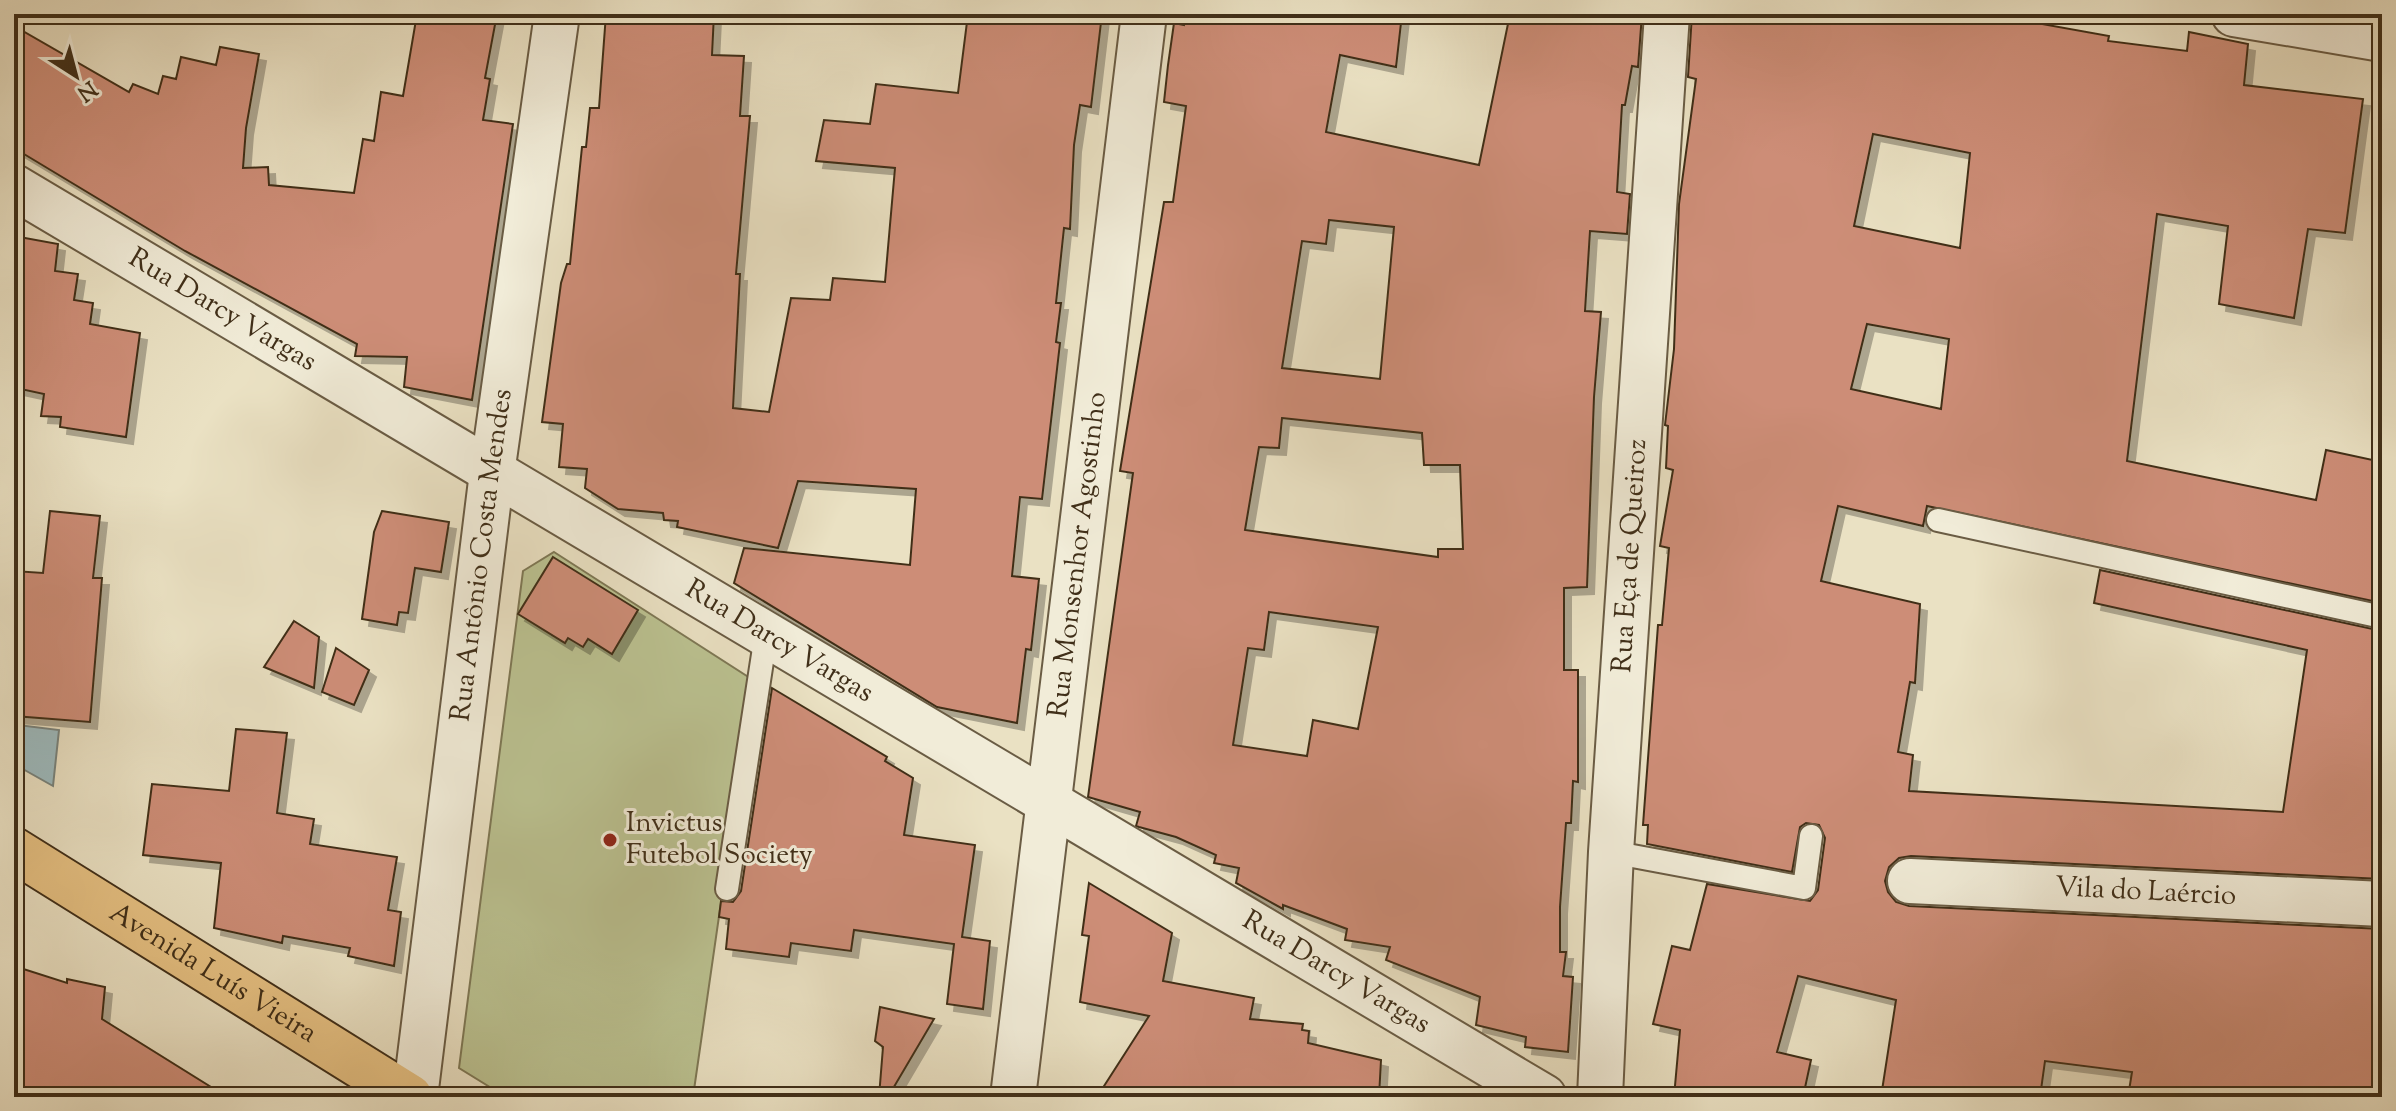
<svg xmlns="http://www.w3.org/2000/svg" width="2396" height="1111" font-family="'Sorts Mill Goudy',serif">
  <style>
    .green { fill: #bbc291; stroke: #7e7855; stroke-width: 2 }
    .water { fill: #9dbbbf; stroke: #78837d; stroke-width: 2 }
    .building { fill: #cd8d77; stroke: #402f19; stroke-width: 2; fill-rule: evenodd; filter: url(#shadow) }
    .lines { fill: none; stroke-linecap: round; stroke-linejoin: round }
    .lane-casing { stroke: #6a5c44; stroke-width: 26 }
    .street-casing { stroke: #6a5c44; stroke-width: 48 }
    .secondary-casing { stroke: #402f19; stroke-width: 48 }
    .primary-casing { stroke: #402f19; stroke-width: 48 }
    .lane { stroke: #f1ecd8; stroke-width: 22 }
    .street { stroke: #f1ecd8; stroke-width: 44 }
    .secondary { stroke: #f1ecd8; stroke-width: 44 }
    .primary { stroke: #e5c082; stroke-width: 44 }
    .poi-dot { fill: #8f2418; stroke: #f1ecd8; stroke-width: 3 }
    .labels { text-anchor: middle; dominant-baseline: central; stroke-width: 6; stroke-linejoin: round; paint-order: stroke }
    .street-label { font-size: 28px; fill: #402f19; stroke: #f1ecd8 }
    .poi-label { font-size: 28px; fill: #402f19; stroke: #f1ecd8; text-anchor: start }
  </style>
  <defs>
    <filter id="shadow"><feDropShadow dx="7" dy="7" stdDeviation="0" flood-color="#0004"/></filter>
  </defs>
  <rect width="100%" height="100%" fill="#eae1c3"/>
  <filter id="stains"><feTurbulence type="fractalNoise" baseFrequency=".0025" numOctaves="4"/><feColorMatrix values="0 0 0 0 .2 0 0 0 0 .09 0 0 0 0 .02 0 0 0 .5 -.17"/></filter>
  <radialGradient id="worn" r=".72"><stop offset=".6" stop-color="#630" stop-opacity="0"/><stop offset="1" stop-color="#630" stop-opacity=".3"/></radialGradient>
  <path class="green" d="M 554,552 L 753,680 L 693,1097 L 506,1097 L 459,1068 L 523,571 Z"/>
  <path class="water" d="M 18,725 L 59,730 L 53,786 L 14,764 Z"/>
  <g class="building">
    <path d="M 417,14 L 497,14 L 485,78 L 490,79 L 483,120 L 513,124 L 472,400 L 404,387 L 407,357 L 355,356 L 357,344 L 185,251 L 14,148 L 14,26 L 129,92 L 133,84 L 158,94 L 163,76 L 176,79 L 181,57 L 216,65 L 220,47 L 259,54 L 246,128 L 243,168 L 268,167 L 269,185 L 354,193 L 363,139 L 374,141 L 381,92 L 403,96 Z"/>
    <path d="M 606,14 L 714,14 L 712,55 L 744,56 L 740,116 L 750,116 L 736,274 L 740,274 L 733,408 L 769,412 L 791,298 L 830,300 L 833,278 L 885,282 L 895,168 L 816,161 L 824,120 L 870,124 L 876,84 L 958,93 L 968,14 L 1102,14 L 1091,107 L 1080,105 L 1074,145 L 1070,229 L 1064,228 L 1056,303 L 1061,303 L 1056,342 L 1060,343 L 1042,499 L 1020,497 L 1012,576 L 1039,579 L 1031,650 L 1026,649 L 1017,723 L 937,707 L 734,583 L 744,548 L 910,565 L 916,489 L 798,481 L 778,548 L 677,527 L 678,521 L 664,520 L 663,513 L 618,509 L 585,488 L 587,469 L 559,467 L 563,424 L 542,422 L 561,283 L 567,264 L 570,264 L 582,147 L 586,147 L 590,108 L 599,108 Z"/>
    <path d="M 1186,14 L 1402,14 L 1396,67 L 1340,55 L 1326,132 L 1479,165 L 1510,14 L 1642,14 L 1638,67 L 1632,66 L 1625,105 L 1622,105 L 1617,192 L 1630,194 L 1627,234 L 1590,231 L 1585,311 L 1601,312 L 1594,397 L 1587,587 L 1564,588 L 1564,670 L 1578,670 L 1578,782 L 1573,781 L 1571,823 L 1566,823 L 1560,907 L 1560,952 L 1566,952 L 1563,976 L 1573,977 L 1568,1052 L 1525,1047 L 1526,1037 L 1476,1025 L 1480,997 L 1386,960 L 1390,947 L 1345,940 L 1347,929 L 1283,905 L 1283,909 L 1236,883 L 1239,868 L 1214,863 L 1216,855 L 1176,837 L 1139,827 L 1136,826 L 1140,812 L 1088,797 L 1133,473 L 1120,471 L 1164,202 L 1173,202 L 1186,106 L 1164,102 L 1168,65 L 1174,23 L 1184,25 ZM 1329,220 L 1394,227 L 1380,379 L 1282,368 L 1302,241 L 1326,244 ZM 1282,418 L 1422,433 L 1424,465 L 1460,465 L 1463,549 L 1438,549 L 1438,557 L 1245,530 L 1259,447 L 1279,448 ZM 1269,612 L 1378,627 L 1358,729 L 1313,720 L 1307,756 L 1233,745 L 1248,648 L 1264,650 Z"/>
    <path d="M 1692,14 L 1987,14 L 2109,36 L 2108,41 L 2187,51 L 2189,32 L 2248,44 L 2244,85 L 2363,99 L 2345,233 L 2308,229 L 2294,318 L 2219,304 L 2228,226 L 2157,214 L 2127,461 L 2316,500 L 2326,450 L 2382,462 L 2382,603 L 1927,506 L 1923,526 L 1838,506 L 1821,581 L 1920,604 L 1915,683 L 1910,682 L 1898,752 L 1913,755 L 1909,791 L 2283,812 L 2307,650 L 2094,603 L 2100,570 L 2382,631 L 2382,879 L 1911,856 L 1899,858 L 1889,867 L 1885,881 L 1888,892 L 1896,902 L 1909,906 L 2382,929 L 2382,1097 L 2128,1097 L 2132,1072 L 2045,1061 L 2040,1097 L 1881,1097 L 1896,1000 L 1798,976 L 1777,1052 L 1811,1060 L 1803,1097 L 1674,1097 L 1680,1030 L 1653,1024 L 1672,946 L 1690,950 L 1707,884 L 1810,901 L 1818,890 L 1825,838 L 1819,825 L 1806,823 L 1800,827 L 1792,872 L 1647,844 L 1648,825 L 1643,825 L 1658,625 L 1662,625 L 1669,548 L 1660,546 L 1673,470 L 1666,468 L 1668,426 L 1665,425 L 1674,349 L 1679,204 L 1696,79 L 1688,77 ZM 1873,134 L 1970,153 L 1960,248 L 1854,226 ZM 1867,324 L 1949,339 L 1941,409 L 1851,389 Z"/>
    <path d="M 14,236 L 58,244 L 55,271 L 78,274 L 74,300 L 93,303 L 90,324 L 140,333 L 126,437 L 60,427 L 61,417 L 41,416 L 44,394 L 16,388 Z"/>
    <path d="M 50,511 L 100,516 L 93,578 L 102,578 L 90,722 L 14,716 L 14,571 L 43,573 Z"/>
    <path d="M 382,511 L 449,522 L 441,572 L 415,568 L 408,613 L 399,612 L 397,625 L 362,619 L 374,532 Z"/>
    <path d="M 553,557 L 638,610 L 612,654 L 588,639 L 583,647 L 568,638 L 565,643 L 518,614 Z"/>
    <path d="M 294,621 L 319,637 L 314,688 L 264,667 Z"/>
    <path d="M 336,648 L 369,670 L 354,705 L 322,692 Z"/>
    <path d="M 772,688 L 887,757 L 885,761 L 913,778 L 904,835 L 975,845 L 962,937 L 990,941 L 983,1009 L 947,1004 L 954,944 L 854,930 L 851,951 L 791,943 L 789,957 L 726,949 L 729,919 L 719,917 L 721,901 L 733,902 L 741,891 Z"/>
    <path d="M 236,729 L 287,733 L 277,813 L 314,819 L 310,844 L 397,857 L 388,910 L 401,912 L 394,966 L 348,956 L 350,948 L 283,936 L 282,943 L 214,928 L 221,863 L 143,855 L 152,784 L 229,791 Z"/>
    <path d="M 1089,883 L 1172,933 L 1163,981 L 1254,998 L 1250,1019 L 1303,1024 L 1302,1030 L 1309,1031 L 1308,1043 L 1381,1060 L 1379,1097 L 1097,1097 L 1149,1016 L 1080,1002 L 1089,936 L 1082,935 Z"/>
    <path d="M 14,966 L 67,983 L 67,979 L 105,987 L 102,1019 L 227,1097 L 14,1097 Z"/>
    <path d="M 880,1007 L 934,1019 L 888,1097 L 879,1097 L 883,1047 L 875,1041 Z"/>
  </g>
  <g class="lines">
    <g class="lane-casing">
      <g id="lane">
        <path d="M 1938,520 L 2382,617"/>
        <path d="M 1611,852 L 1804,888 L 1811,836"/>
        <path d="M 727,889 L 766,635"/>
      </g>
    </g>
    <g class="street-casing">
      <g id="street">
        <path d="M 2234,14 L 2382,39"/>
        <path id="s1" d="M 14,187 L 1544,1097"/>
        <path id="s2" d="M 1910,881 L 2382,904"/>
        <path id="s3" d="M 415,1097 L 492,473 L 557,14"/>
        <path id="s4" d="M 1013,1097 L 1144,14"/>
        <path id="s5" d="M 1600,1097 L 1611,852 L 1667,14"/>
      </g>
    </g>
    <g class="secondary-casing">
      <path id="secondary" d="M 2364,14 L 2382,26"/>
    </g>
    <g class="primary-casing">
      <g id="primary">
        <path id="s6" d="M 14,850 L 410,1097"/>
      </g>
    </g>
    <use href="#lane" class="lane"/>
    <use href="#street" class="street"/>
    <use href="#secondary" class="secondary"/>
    <use href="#primary" class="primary"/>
  </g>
  <circle class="poi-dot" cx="610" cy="840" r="8"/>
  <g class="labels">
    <g class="street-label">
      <text stroke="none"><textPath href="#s1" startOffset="242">Rua Darcy Vargas</textPath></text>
      <text stroke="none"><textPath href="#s3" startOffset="546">Rua Antônio Costa Mendes</textPath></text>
      <text stroke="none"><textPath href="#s4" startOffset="546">Rua Monsenhor Agostinho</textPath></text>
      <text stroke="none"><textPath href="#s5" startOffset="542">Rua Eça de Queiroz</textPath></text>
      <text stroke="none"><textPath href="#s1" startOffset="890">Rua Darcy Vargas</textPath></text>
      <text stroke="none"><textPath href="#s2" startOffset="236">Vila do Laércio</textPath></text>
      <text stroke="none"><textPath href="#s6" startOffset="234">Avenida Luís Vieira</textPath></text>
      <text stroke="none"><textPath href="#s1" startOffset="1538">Rua Darcy Vargas</textPath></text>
    </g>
    <g class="poi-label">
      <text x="626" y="824">Invictus<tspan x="626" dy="32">Futebol Society</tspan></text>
    </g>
  </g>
  <rect width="2396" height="1111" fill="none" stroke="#eae1c3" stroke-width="48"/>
  <rect x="16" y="16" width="2364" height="1079" fill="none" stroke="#402f19" stroke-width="4"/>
  <rect x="24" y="24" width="2348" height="1063" fill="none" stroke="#402f19" stroke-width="2"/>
  <g transform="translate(76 76) rotate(144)" stroke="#f1ecd8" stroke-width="6" paint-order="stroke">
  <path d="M0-6L14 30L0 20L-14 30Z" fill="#402f19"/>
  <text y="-12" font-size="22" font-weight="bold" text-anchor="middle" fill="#402f19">N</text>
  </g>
  <rect width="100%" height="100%" filter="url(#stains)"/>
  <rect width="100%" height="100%" fill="url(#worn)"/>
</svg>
